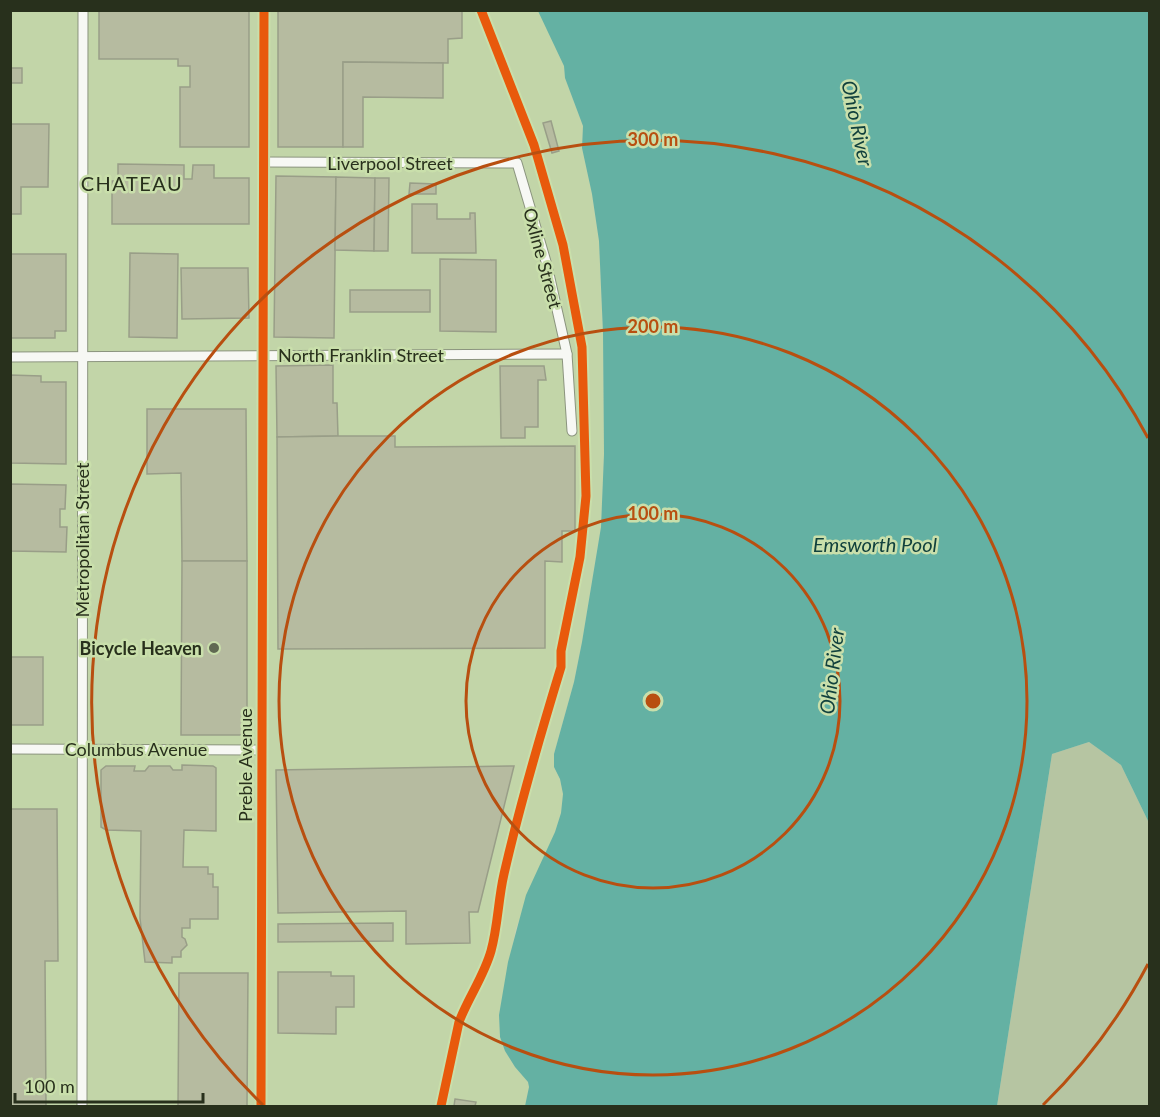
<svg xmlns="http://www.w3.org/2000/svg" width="1160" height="1117" font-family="Lato,sans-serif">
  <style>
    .built { fill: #c2d5a8 }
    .green { fill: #b6c5a2 }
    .water { fill: #64b1a3 }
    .building { fill: #b6bba0; stroke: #999e88; stroke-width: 1.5 }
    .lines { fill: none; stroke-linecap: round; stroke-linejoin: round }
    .street-casing { stroke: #8b947e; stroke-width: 11 }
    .street { stroke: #f7f8f4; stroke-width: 9 }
    .cycleway-casing { stroke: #c9dfab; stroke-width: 13 }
    .cycleway { stroke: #e8590c; stroke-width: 9 }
    .ring { fill: none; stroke: #b84f10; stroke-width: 3 }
    .poi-dot { fill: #606952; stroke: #c9dfab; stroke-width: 2 }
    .labels { text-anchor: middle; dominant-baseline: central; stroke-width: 5; stroke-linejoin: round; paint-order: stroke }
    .street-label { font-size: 18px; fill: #28301c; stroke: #c9dfab }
    .poi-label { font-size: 18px; font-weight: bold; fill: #28301c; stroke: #c9dfab; text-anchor: end }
    .water-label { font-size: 20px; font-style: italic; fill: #11413d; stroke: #c9dfab }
    .neighbourhood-label { font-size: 20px; letter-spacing: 1.5px; fill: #28301c; stroke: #c9dfab }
    .centre { fill: #b84f10; stroke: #c9dfab; stroke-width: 3 }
    .ring-label { font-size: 18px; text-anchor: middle; font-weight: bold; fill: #b84f10; stroke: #c9dfab; stroke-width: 5; stroke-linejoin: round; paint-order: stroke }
  </style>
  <rect width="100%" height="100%" fill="#c7d3b7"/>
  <path class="built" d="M 538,10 L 564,66 L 565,78 L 583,126 L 582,148 L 592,194 L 599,241 L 603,333 L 604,454 L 601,527 L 582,642 L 574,682 L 554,754 L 554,767 L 560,779 L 563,794 L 561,813 L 555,832 L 516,928 L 499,1015 L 500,1037 L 505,1051 L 515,1067 L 528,1082 L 529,1087 L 525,1106 L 11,1106 L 10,11 Z"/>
  <path class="green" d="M 1089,742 L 1121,765 L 1149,823 L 1149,1106 L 997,1106 L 1052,754 Z"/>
  <path class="water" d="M 538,11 L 1149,11 L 1149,823 L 1121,765 L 1089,742 L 1052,754 L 997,1106 L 525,1106 L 529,1087 L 528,1082 L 515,1067 L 505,1051 L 500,1037 L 499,1015 L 508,962 L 526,895 L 555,832 L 561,813 L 563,794 L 560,779 L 554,767 L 554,754 L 574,682 L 582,642 L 601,527 L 604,454 L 603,333 L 599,241 L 592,194 L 582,148 L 583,126 L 565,78 L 564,66 Z"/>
  <g class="building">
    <path d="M 99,10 L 249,10 L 249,147 L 180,147 L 180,87 L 190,87 L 190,66 L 178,66 L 178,59 L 99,59 Z"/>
    <path d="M 278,10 L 462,10 L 462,38 L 448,39 L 448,63 L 343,62 L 343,147 L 278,147 Z"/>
    <path d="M 343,62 L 443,63 L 443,98 L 363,97 L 363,147 L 343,147 Z"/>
    <rect x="10" y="68" width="12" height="15"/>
    <path d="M 551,121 L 559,151 L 552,153 L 543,123 Z"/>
    <path d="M 10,124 L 49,124 L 48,187 L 21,187 L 21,214 L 10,214 Z"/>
    <path d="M 118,164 L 184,165 L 184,179 L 192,179 L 193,165 L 214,165 L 214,178 L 249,178 L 249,224 L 112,224 L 112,181 L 118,181 Z"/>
    <path d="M 276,176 L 336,177 L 334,338 L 274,337 Z"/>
    <path d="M 336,177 L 375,178 L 374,251 L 335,250 Z"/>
    <path d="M 375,178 L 389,178 L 388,251 L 374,251 Z"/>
    <path d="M 410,183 L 436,184 L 436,194 L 409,194 Z"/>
    <path d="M 412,204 L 437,204 L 437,219 L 470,219 L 470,213 L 475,213 L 476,253 L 412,253 Z"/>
    <path d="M 130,253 L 178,254 L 177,338 L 129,337 Z"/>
    <path d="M 10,254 L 66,254 L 66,331 L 55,331 L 55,338 L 10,338 Z"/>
    <path d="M 440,259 L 496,260 L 496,332 L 440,331 Z"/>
    <path d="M 181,268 L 248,268 L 249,318 L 182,319 Z"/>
    <rect x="350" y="290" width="80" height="22"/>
    <path d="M 333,365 L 333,403 L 337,403 L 338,436 L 277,437 L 276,366 Z"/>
    <path d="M 500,366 L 544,366 L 546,380 L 538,380 L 538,427 L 525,427 L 525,438 L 501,438 Z"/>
    <path d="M 10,375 L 41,376 L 41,382 L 66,382 L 66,464 L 10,463 Z"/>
    <path d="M 147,409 L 246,409 L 247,561 L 182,561 L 181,473 L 147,474 Z"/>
    <path d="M 338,436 L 395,436 L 395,447 L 575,446 L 575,531 L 562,531 L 562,562 L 545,561 L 545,648 L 278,649 L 277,437 Z"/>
    <path d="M 10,484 L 66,485 L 65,509 L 60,509 L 60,527 L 67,527 L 66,552 L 10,551 Z"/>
    <path d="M 182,561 L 247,561 L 247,735 L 181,735 Z"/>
    <rect x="10" y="657" width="33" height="68"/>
    <path d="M 182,765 L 213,766 L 216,768 L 216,831 L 184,830 L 183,867 L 208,867 L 208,874 L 213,874 L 213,887 L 218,887 L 218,919 L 190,919 L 190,928 L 182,928 L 182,937 L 185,939 L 187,945 L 181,951 L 181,957 L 172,957 L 172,963 L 145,962 L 140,918 L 141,831 L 106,830 L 101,827 L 101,770 L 106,766 L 135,766 L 134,771 L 145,771 L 149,766 L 170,766 L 173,770 L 182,770 Z"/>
    <path d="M 514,766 L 478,912 L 469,912 L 470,943 L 406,944 L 406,911 L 278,913 L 276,770 Z"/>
    <path d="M 10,809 L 57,809 L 58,961 L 45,961 L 46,1106 L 10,1106 Z"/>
    <path d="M 393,923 L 393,941 L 278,942 L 278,924 Z"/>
    <path d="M 278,972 L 331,972 L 331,976 L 354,976 L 354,1007 L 336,1007 L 336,1034 L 278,1033 Z"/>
    <path d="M 179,973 L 248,973 L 247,1106 L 178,1106 Z"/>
    <path d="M 455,1099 L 476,1102 L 475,1106 L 454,1106 Z"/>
  </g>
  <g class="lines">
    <g class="street-casing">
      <g id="street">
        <path d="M 264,162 L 517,163 L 547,265 L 567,354 L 572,431"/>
        <path d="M 10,357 L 567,354"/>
        <path d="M 10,749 L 262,750"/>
        <path d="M 82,1106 L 83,10"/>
        <path d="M 261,1106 L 264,10"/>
      </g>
    </g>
    <use href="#street" class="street"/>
    <g class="cycleway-casing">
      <g id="cycleway">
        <path d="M 261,1106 L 264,10"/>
        <path d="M 441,1106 L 459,1022 C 468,998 484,976 491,951 C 498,926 498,900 504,874 C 520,804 540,736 561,667 L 561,651 L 580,557 L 586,496 L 582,347 L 563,245 L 534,145 L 481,10"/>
      </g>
    </g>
    <use href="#cycleway" class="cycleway"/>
  </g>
  <g class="ring">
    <circle cx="653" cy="701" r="187"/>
    <circle cx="653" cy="701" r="374"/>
    <path d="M1148 964A561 561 0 0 1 1043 1105M263 1105A561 561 0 1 1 1148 438"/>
  </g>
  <circle class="poi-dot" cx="214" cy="648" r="6"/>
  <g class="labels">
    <g class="street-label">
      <text x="390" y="163">Liverpool Street</text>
      <text transform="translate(543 258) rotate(75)">Oxline Street</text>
      <text x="361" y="355">North Franklin Street</text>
      <text transform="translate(82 540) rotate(-90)">Metropolitan Street</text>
      <text x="136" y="749">Columbus Avenue</text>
      <text transform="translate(245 765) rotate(-90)">Preble Avenue</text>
    </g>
    <g class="poi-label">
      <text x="202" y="648">Bicycle Heaven</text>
    </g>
    <g class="water-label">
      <text transform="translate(858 123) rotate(78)">Ohio River</text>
      <text x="875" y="544">Emsworth Pool</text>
      <text transform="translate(831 671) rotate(-83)">Ohio River</text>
    </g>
    <g class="neighbourhood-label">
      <text x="132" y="183">CHATEAU</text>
    </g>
  </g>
  <circle cx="653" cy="701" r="9" class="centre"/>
  <g class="ring-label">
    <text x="653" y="146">300 m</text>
    <text x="653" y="333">200 m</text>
    <text x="653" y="520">100 m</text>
  </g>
  <rect width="1160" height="1117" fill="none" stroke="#28301c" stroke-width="24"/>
  <path d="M15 1093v9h188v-9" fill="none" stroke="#28301c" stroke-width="3"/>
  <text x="24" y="1093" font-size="18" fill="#28301c" stroke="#c9dfab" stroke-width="4.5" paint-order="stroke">100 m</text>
</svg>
